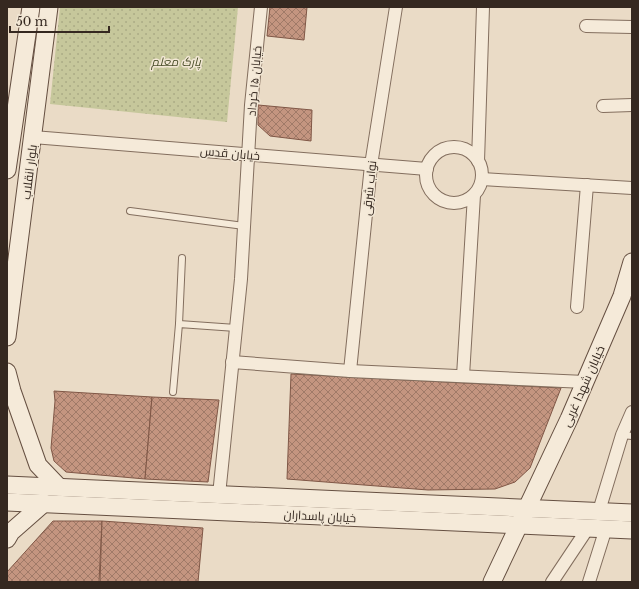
<svg xmlns="http://www.w3.org/2000/svg" width="639" height="589" font-family="'Libre Baskerville',Cairo,serif">
  <style>
    .park { fill: url(#park-dots) }
    .building { fill: url(#building-cross-hatch); stroke: #805746 }
    .lines { fill: none; stroke-linecap: round; stroke-linejoin: round }
    .lane-casing { stroke: #836e5e; stroke-width: 8 }
    .street-casing { stroke: #836e5e; stroke-width: 14 }
    .secondary-casing { stroke: #654f41; stroke-width: 19 }
    .lane { stroke: #f5ead9; stroke-width: 6 }
    .street { stroke: #f5ead9; stroke-width: 12 }
    .secondary { stroke: #f5ead9; stroke-width: 17 }
    .labels { text-anchor: middle; dominant-baseline: central; stroke-width: 3; stroke-linejoin: round; paint-order: stroke }
    .park-label { font-size: 12px; font-style: italic; fill: #4a4f29; stroke: #f2e7d5 }
    .street-label { font-size: 12px; fill: #352820; stroke: #f2e7d5 }
  </style>
  <defs>
    <pattern id="park-dots" width="8" height="8" patternUnits="userSpaceOnUse"><rect width="8" height="8" fill="#c6c79b"/><path d="M2 2h.1M6 6h.1" fill="none" stroke="#abab85" stroke-width="1.8" stroke-linecap="round"/></pattern>
    <pattern id="building-cross-hatch" width="8" height="8" patternUnits="userSpaceOnUse"><rect width="8" height="8" fill="#c49580"/><path d="M0 0l8 8M0 8l8-8" fill="none" stroke="#a07a68"/></pattern>
  </defs>
  <rect width="100%" height="100%" fill="#eadbc6"/>
  <path class="park" d="M 60,7 L 238,7 L 227,122 L 50,104 Z"/>
  <g class="building">
    <path d="M 270,7 L 307,7 L 304,40 L 267,36 Z"/>
    <path d="M 258,105 L 312,110 L 311,141 L 270,136 L 258,125 Z"/>
    <path d="M 291,374 L 561,388 L 530,468 L 515,482 L 495,489 L 428,490 L 287,479 Z"/>
    <path d="M 54,391 L 152,397 L 145,479 L 66,472 L 54,461 L 51,448 L 55,401 Z"/>
    <path d="M 152,397 L 219,400 L 208,482 L 145,479 Z"/>
    <path d="M 53,521 L 102,521 L 99,582 L 7,582 L 7,572 Z"/>
    <path d="M 102,521 L 203,528 L 198,582 L 100,582 Z"/>
  </g>
  <g class="lines">
    <g class="lane-casing">
      <g id="lane">
        <path d="M 130,211 L 244,226"/>
        <path d="M 179,324 L 182,258"/>
        <path d="M 173,392 L 179,324 L 236,328"/>
        <path d="M 622,435 L 632,436"/>
      </g>
    </g>
    <g class="street-casing">
      <g id="street">
        <path d="M 586,26 L 632,27"/>
        <path d="M 603,106 L 632,105"/>
        <path d="M 33,137 L 427,169"/>
        <circle cx="454" cy="175" r="28"/>
        <path d="M 478,161 L 483,7"/>
        <path d="M 482,179 L 632,188"/>
        <path d="M 577,307 L 587,185"/>
        <path d="M 232,362 L 350,371 L 585,382"/>
        <path d="M 350,371 L 371,165 L 396,7"/>
        <path d="M 463,376 L 474,195"/>
        <path d="M 219,495 L 241,279 L 251,105 L 261,7"/>
        <path d="M 599,511 L 622,435 L 632,412"/>
        <path d="M 552,582 L 588,528"/>
        <path d="M 589,582 L 606,528"/>
      </g>
    </g>
    <g class="secondary-casing">
      <g id="secondary">
        <path d="M 7,170 L 31,7"/>
        <path d="M 7,337 L 49,7"/>
        <path d="M 7,372 L 12,391 L 38,465 L 59,487"/>
        <path d="M 7,485 L 632,513"/>
        <path d="M 7,502 L 632,530"/>
        <path d="M 7,539 L 11,532 L 44,503"/>
        <path d="M 492,582 L 569,419 L 622,296 L 632,262"/>
      </g>
    </g>
    <use href="#lane" class="lane"/>
    <use href="#street" class="street"/>
    <use href="#secondary" class="secondary"/>
  </g>
  <g class="labels">
    <g class="park-label">
      <text x="176" y="61">پارک معلم</text>
    </g>
    <g class="street-label">
      <text transform="translate(254 81) rotate(-85)">خیابان ۱۵ خرداد</text>
      <text transform="translate(230 153) rotate(5)">خیابان قدس</text>
      <text transform="translate(29 172) rotate(-83)">بلوار انقلاب</text>
      <text transform="translate(369 188) rotate(-84)">نواب شرقی</text>
      <text transform="translate(583 386) rotate(-66)">خیابان شهدا غربی</text>
      <text transform="translate(320 516) rotate(3)">خیابان پاسداران</text>
    </g>
  </g>
  <rect width="639" height="589" fill="none" stroke="#352820" stroke-width="16"/>
  <path d="M10 26v6h99v-6" fill="none" stroke="#352820" stroke-width="2"/>
  <text x="16" y="26" font-size="12" fill="#352820" stroke="#f2e7d5" stroke-width="3" paint-order="stroke">50 m</text>
</svg>
